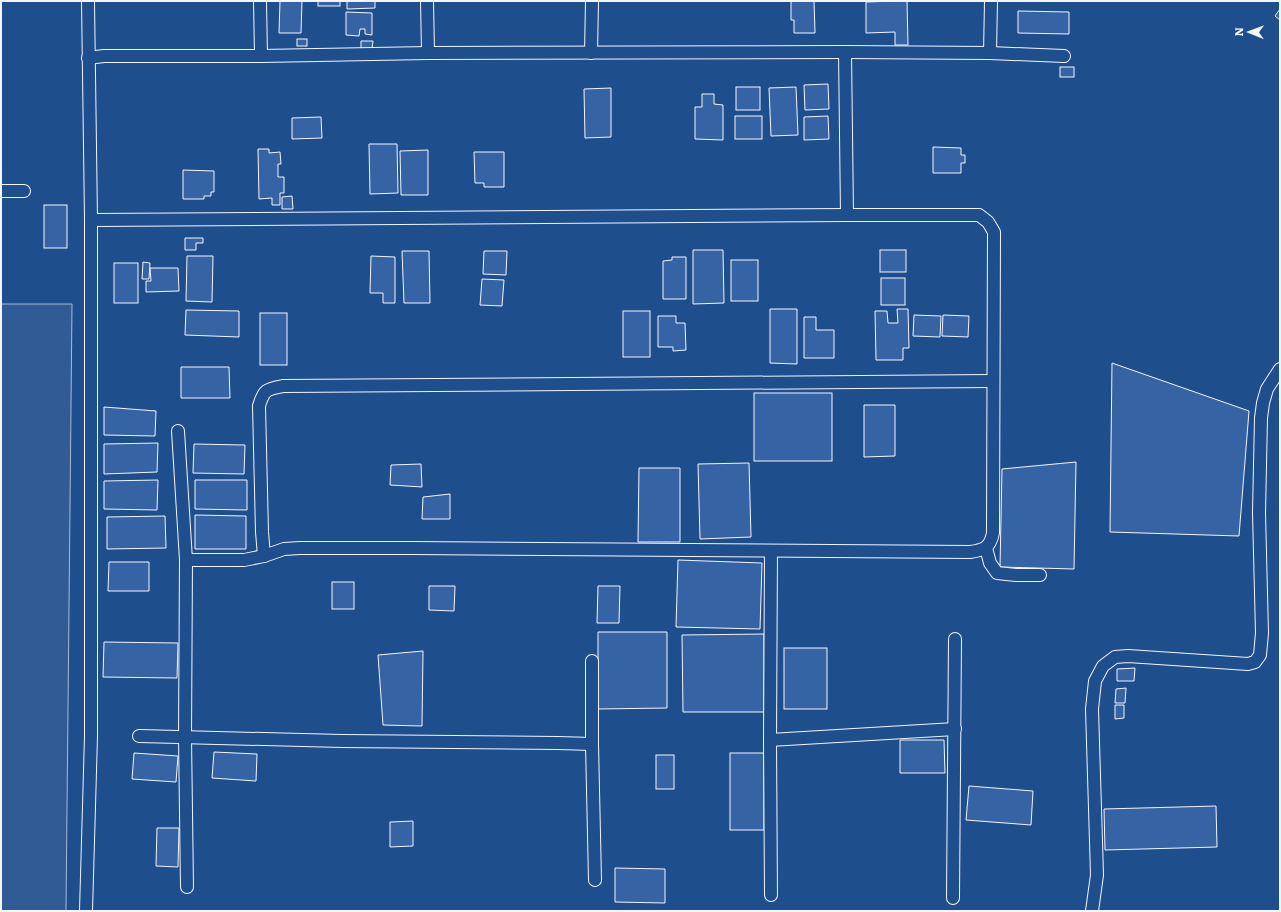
<svg xmlns="http://www.w3.org/2000/svg" width="1281" height="912" font-family="Literata,serif">
  <style>
    .built { fill: #305b95; stroke: #a8bbd7 }
    .building { fill: #3563a3; stroke: #f2f6ff }
    .lines { fill: none; stroke-linecap: round; stroke-linejoin: round }
    .minor-casing { stroke: #f2f6ff; stroke-width: 14 }
    .minor { stroke: #1f4e8c; stroke-width: 12 }
  </style>
  <rect width="100%" height="100%" fill="#1f4e8c"/>
  <path class="built" d="M 1,304 L 72,304 L 66,911 L 1,911 Z"/>
  <g class="building">
    <path d="M 280,1 L 302,1 L 301,33 L 279,33 Z"/>
    <rect x="318" y="1" width="22" height="5"/>
    <path d="M 347,1 L 375,1 L 375,8 L 347,9 Z"/>
    <path d="M 791,1 L 814,1 L 815,33 L 794,33 L 794,20 L 791,20 Z"/>
    <path d="M 898,1 L 907,1 L 908,45 L 895,45 L 895,32 L 866,33 L 866,2 Z"/>
    <path d="M 1280,9 L 1280,20 L 1275,16 Z"/>
    <path d="M 1018,11 L 1069,12 L 1069,34 L 1018,33 Z"/>
    <path d="M 346,12 L 372,13 L 372,35 L 365,34 L 365,29 L 360,29 L 359,36 L 346,35 Z"/>
    <rect x="297" y="39" width="10" height="7"/>
    <path d="M 361,41 L 373,41 L 372,49 L 361,49 Z"/>
    <rect x="1060" y="67" width="14" height="10"/>
    <path d="M 828,84 L 829,109 L 805,110 L 804,85 Z"/>
    <rect x="736" y="87" width="24" height="23"/>
    <path d="M 796,87 L 798,135 L 771,136 L 769,88 Z"/>
    <path d="M 611,88 L 611,137 L 585,138 L 584,89 Z"/>
    <path d="M 702,94 L 714,94 L 714,104 L 723,105 L 723,140 L 695,139 L 695,107 L 702,107 Z"/>
    <rect x="735" y="116" width="27" height="23"/>
    <path d="M 828,116 L 829,139 L 804,140 L 804,117 Z"/>
    <path d="M 321,117 L 322,138 L 292,139 L 292,118 Z"/>
    <path d="M 369,144 L 397,144 L 398,193 L 370,194 Z"/>
    <path d="M 933,147 L 961,148 L 961,155 L 965,155 L 965,163 L 961,163 L 961,173 L 933,173 Z"/>
    <path d="M 258,149 L 269,149 L 269,153 L 280,152 L 281,164 L 278,164 L 278,177 L 284,177 L 284,193 L 280,193 L 280,205 L 272,205 L 272,198 L 259,199 Z"/>
    <path d="M 428,150 L 428,195 L 401,195 L 400,151 Z"/>
    <path d="M 474,152 L 504,152 L 504,187 L 484,187 L 484,183 L 475,183 Z"/>
    <path d="M 183,170 L 214,171 L 214,192 L 211,192 L 211,196 L 204,196 L 204,199 L 183,199 Z"/>
    <path d="M 292,196 L 293,209 L 282,209 L 282,197 Z"/>
    <rect x="44" y="205" width="23" height="43"/>
    <path d="M 185,238 L 203,238 L 203,243 L 196,243 L 196,250 L 185,250 Z"/>
    <path d="M 693,250 L 723,250 L 724,303 L 693,304 Z"/>
    <rect x="880" y="250" width="26" height="22"/>
    <path d="M 402,251 L 429,251 L 430,303 L 404,303 Z"/>
    <path d="M 484,251 L 507,251 L 506,275 L 483,274 Z"/>
    <path d="M 187,256 L 213,256 L 212,302 L 186,301 Z"/>
    <path d="M 371,256 L 395,257 L 395,303 L 383,303 L 383,293 L 370,293 Z"/>
    <path d="M 672,257 L 686,257 L 686,299 L 663,299 L 663,261 L 672,260 Z"/>
    <rect x="731" y="260" width="27" height="41"/>
    <path d="M 143,262 L 150,263 L 149,279 L 142,279 Z"/>
    <rect x="114" y="263" width="24" height="40"/>
    <path d="M 150,268 L 178,268 L 179,291 L 146,292 L 146,281 L 151,281 Z"/>
    <rect x="881" y="278" width="24" height="27"/>
    <path d="M 482,279 L 504,280 L 502,306 L 480,305 Z"/>
    <path d="M 770,309 L 797,309 L 797,364 L 770,363 Z"/>
    <path d="M 897,309 L 908,309 L 909,348 L 903,348 L 903,360 L 876,360 L 875,311 L 887,311 L 888,323 L 898,323 Z"/>
    <path d="M 186,310 L 239,311 L 239,337 L 185,335 Z"/>
    <rect x="623" y="311" width="27" height="46"/>
    <rect x="260" y="313" width="27" height="52"/>
    <path d="M 914,315 L 941,316 L 940,337 L 913,336 Z"/>
    <path d="M 943,315 L 969,316 L 968,337 L 942,336 Z"/>
    <path d="M 658,316 L 676,316 L 676,323 L 685,323 L 686,350 L 673,351 L 673,347 L 658,347 Z"/>
    <path d="M 804,317 L 816,317 L 816,330 L 834,330 L 834,358 L 804,358 Z"/>
    <path d="M 1112,363 L 1249,411 L 1239,536 L 1110,532 Z"/>
    <path d="M 181,367 L 229,367 L 230,398 L 181,398 Z"/>
    <rect x="754" y="393" width="78" height="68"/>
    <path d="M 864,405 L 895,405 L 895,456 L 864,457 Z"/>
    <path d="M 104,407 L 156,411 L 155,436 L 104,435 Z"/>
    <path d="M 158,443 L 157,472 L 104,474 L 104,444 Z"/>
    <path d="M 194,444 L 245,445 L 244,474 L 193,473 Z"/>
    <path d="M 1076,462 L 1074,569 L 1000,567 L 1002,469 Z"/>
    <path d="M 749,463 L 751,537 L 700,539 L 698,464 Z"/>
    <path d="M 421,464 L 422,487 L 390,485 L 391,465 Z"/>
    <path d="M 639,468 L 680,468 L 680,542 L 638,542 Z"/>
    <path d="M 158,480 L 157,510 L 104,509 L 104,481 Z"/>
    <path d="M 195,480 L 247,480 L 247,510 L 195,509 Z"/>
    <path d="M 450,494 L 450,519 L 422,519 L 423,497 Z"/>
    <path d="M 195,515 L 246,516 L 246,549 L 195,549 Z"/>
    <path d="M 165,516 L 166,548 L 107,549 L 107,517 Z"/>
    <path d="M 678,560 L 762,563 L 760,629 L 676,627 Z"/>
    <path d="M 109,562 L 149,562 L 149,591 L 108,591 Z"/>
    <rect x="332" y="582" width="22" height="27"/>
    <path d="M 429,586 L 455,586 L 454,611 L 429,610 Z"/>
    <path d="M 598,586 L 620,586 L 619,623 L 597,623 Z"/>
    <path d="M 598,632 L 667,632 L 667,708 L 598,709 Z"/>
    <path d="M 764,634 L 764,712 L 683,712 L 682,635 Z"/>
    <path d="M 104,642 L 178,643 L 177,678 L 103,677 Z"/>
    <rect x="784" y="648" width="43" height="61"/>
    <path d="M 423,651 L 422,726 L 383,725 L 378,655 Z"/>
    <path d="M 1135,668 L 1134,681 L 1117,681 L 1117,669 Z"/>
    <path d="M 1126,688 L 1125,703 L 1115,703 L 1116,689 Z"/>
    <path d="M 1115,705 L 1124,705 L 1124,718 L 1115,719 Z"/>
    <path d="M 900,740 L 944,740 L 945,773 L 900,773 Z"/>
    <path d="M 214,752 L 257,754 L 256,781 L 212,778 Z"/>
    <path d="M 134,753 L 178,756 L 176,782 L 132,779 Z"/>
    <rect x="730" y="753" width="34" height="77"/>
    <rect x="656" y="755" width="18" height="34"/>
    <path d="M 969,786 L 1033,791 L 1031,825 L 966,820 Z"/>
    <path d="M 1216,806 L 1217,847 L 1105,850 L 1104,809 Z"/>
    <path d="M 413,821 L 413,846 L 390,847 L 390,822 Z"/>
    <path d="M 157,828 L 179,828 L 178,867 L 156,866 Z"/>
    <path d="M 615,868 L 665,869 L 665,903 L 615,902 Z"/>
  </g>
  <g class="lines">
    <g class="minor-casing">
      <g id="minor">
        <path d="M 260,1 L 261,56"/>
        <path d="M 427,1 L 428,53"/>
        <path d="M 845,52 L 847,215"/>
        <path d="M 591,53 L 592,1"/>
        <path d="M 990,53 L 991,1"/>
        <path d="M 88,58 L 104,56 L 261,56 L 428,53 L 845,52 L 990,53 L 1064,56"/>
        <path d="M 1,191 L 24,191"/>
        <path d="M 91,220 L 847,215 L 979,215 L 988,222 L 994,232 L 993,533 C 990,548 984,550 970,552 L 412,548 L 300,548 L 284,549 L 264,556 L 244,560 L 186,560 L 178,431"/>
        <path d="M 986,548 L 990,563 L 997,573 L 1016,575 L 1040,575"/>
        <path d="M 264,556 L 262,532 L 259,406 C 264,389 267,389 283,386 L 993,381"/>
        <path d="M 186,560 L 185,737 L 187,887"/>
        <path d="M 592,661 L 592,744 L 595,880"/>
        <path d="M 139,736 L 342,741 L 558,743 L 592,744"/>
        <path d="M 770,740 L 955,729"/>
        <path d="M 771,895 L 770,740 L 771,551"/>
        <path d="M 953,898 L 955,639"/>
        <path d="M 86,911 L 91,736 L 91,220 L 88,1"/>
        <path d="M 1092,911 L 1097,875 L 1092,709 L 1095,681 L 1103,666 L 1115,657 L 1128,656 L 1248,664 L 1255,662 L 1260,655 L 1262,633 L 1259,513 L 1261,418 L 1263,403 L 1267,389 L 1280,369"/>
      </g>
    </g>
    <use href="#minor" class="minor"/>
  </g>
  <rect width="1281" height="912" fill="none" stroke="#f2f6ff" stroke-width="4"/>
  <g transform="translate(1249 32) rotate(271)" stroke="#1f4e8c" stroke-width="3" paint-order="stroke">
  <path d="M0-3L7 15L0 10L-7 15Z" fill="#f2f6ff"/>
  <text y="-6" font-size="11" font-weight="bold" text-anchor="middle" fill="#f2f6ff">N</text>
  </g>
</svg>
